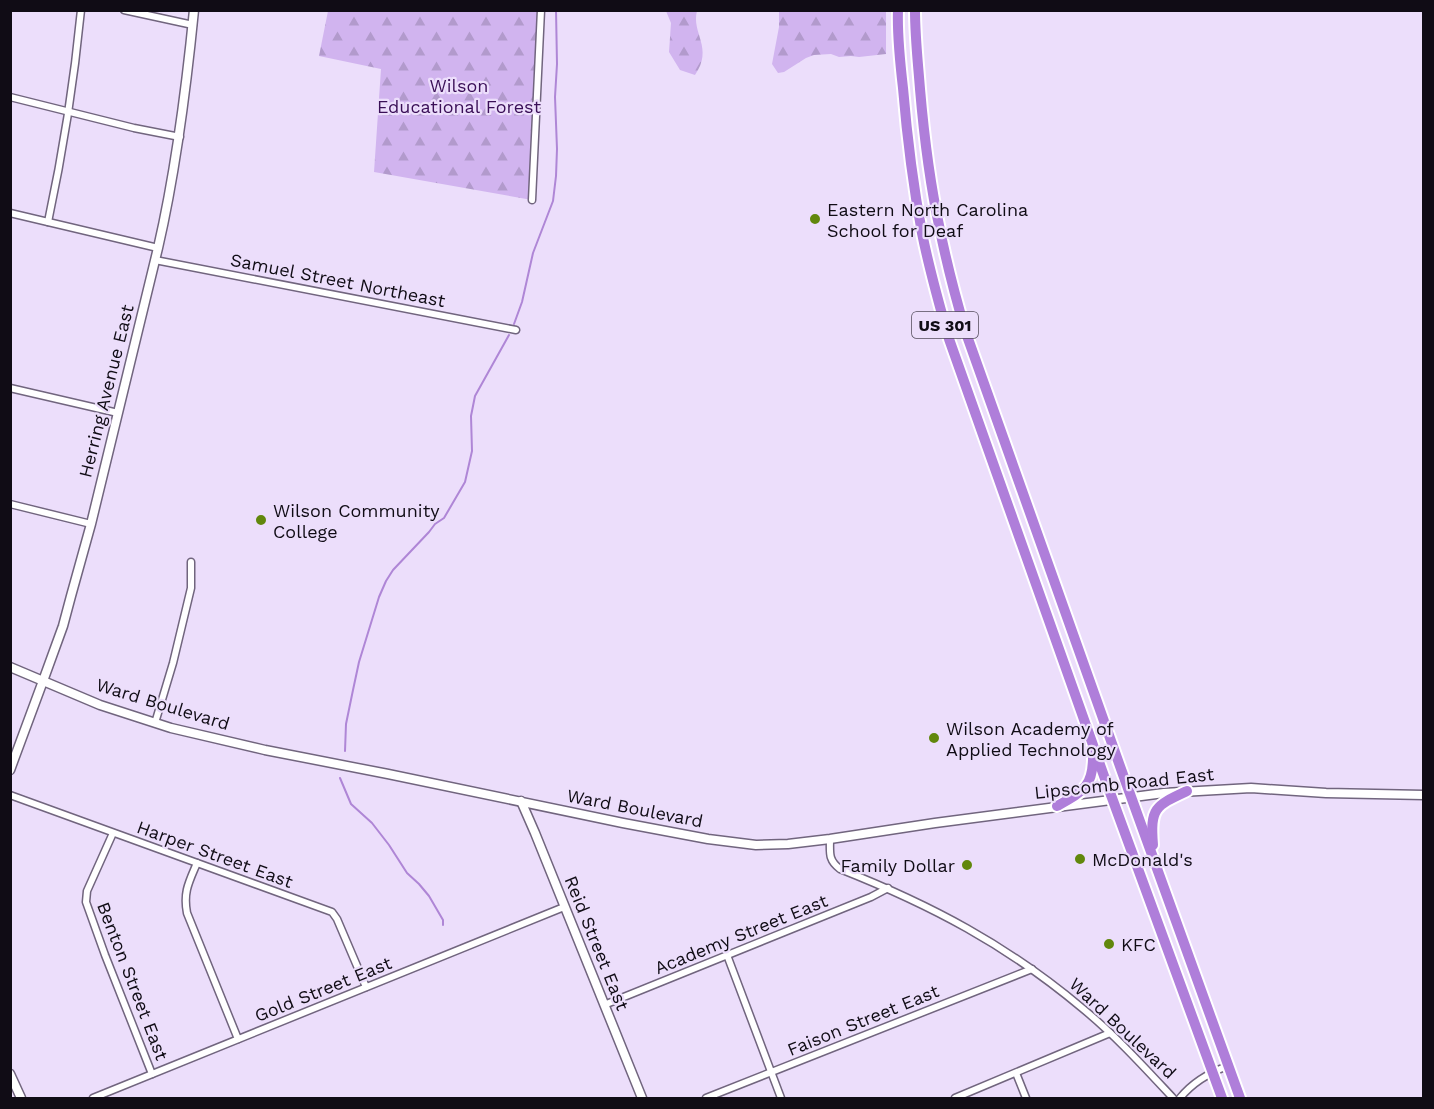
<svg xmlns="http://www.w3.org/2000/svg" width="1434" height="1109" font-family="'Work Sans',sans-serif">
  <style>
    .forest { fill: url(#forest-firs) }
    .lines { fill: none; stroke-linecap: round; stroke-linejoin: round }
    .stream { stroke: #af86d6; stroke-width: 2 }
    .street-casing { stroke: #71657e; stroke-width: 9 }
    .secondary-casing { stroke: #71657e; stroke-width: 11 }
    .highway-casing { stroke: #fff; stroke-width: 14 }
    .street { stroke: #fff; stroke-width: 6 }
    .secondary { stroke: #fff; stroke-width: 8 }
    .highway { stroke: #af7eda; stroke-width: 10 }
    .poi-dot { fill: #61870c; stroke: #ecdefb; stroke-width: 2 }
    .labels { text-anchor: middle; dominant-baseline: central; stroke-width: 4.5; stroke-linejoin: round; paint-order: stroke }
    .shield { fill: #ecdefb; stroke: #524b5a; stroke-width: 1.5 }
    .shield-label { font-size: 16px; font-weight: bold; fill: #100c15 }
    .park-label { font-size: 18px; fill: #3a0f57; stroke: #ecdefb }
    .poi-label { font-size: 18px; fill: #100c15; stroke: #ecdefb; text-anchor: start }
    .street-label { font-size: 18px; fill: #100c15; stroke: #ecdefb }
  </style>
  <defs>
    <pattern id="forest-firs" width="22" height="20" patternUnits="userSpaceOnUse" patternTransform="scale(1.5)"><rect width="22" height="20" fill="#d1b4ef"/><path d="M5 1l3.5 6h-7zM16 11l3.5 6h-7z" fill="#b29acc"/></pattern>
  </defs>
  <rect width="100%" height="100%" fill="#ecdefb"/>
  <g class="forest">
    <path d="M 328,11 L 544,11 L 532,200 L 374,172 L 381,69 L 319,56 Z"/>
    <path d="M 666,11 L 697,11 C 691,33 714,48 695,75 L 680,70 L 669,52 L 671,23 Z"/>
    <path d="M 779,11 L 886,11 L 886,54 L 859,57 L 851,56 L 839,57 L 831,54 L 814,55 L 806,58 L 784,72 L 778,73 L 772,64 L 779,27 Z"/>
  </g>
  <g class="lines">
    <g class="stream">
      <path d="M 514,324 L 522,302 L 533,253 L 553,201 L 556,176 L 557,149 L 555,97 L 557,64 L 556,10"/>
      <path d="M 345,751 L 346,724 L 353,690 L 359,662 L 379,597 L 386,581 L 393,570 L 429,532 L 435,524 L 444,518 L 465,482 L 472,451 L 471,416 L 475,396 L 509,335"/>
      <path d="M 340,778 L 351,804 L 372,823 L 389,845 L 407,873 L 419,884 L 429,896 L 443,920 L 443,925"/>
    </g>
    <g class="street-casing">
      <g id="street">
        <path d="M 124,10 L 193,25"/>
        <path d="M 10,97 L 134,128 L 180,137"/>
        <path d="M 532,200 L 541,10"/>
        <path d="M 10,213 L 158,248"/>
        <path d="M 48,222 C 63,152 74,82 81,10"/>
        <path d="M 155,260 L 516,330"/>
        <path d="M 10,388 L 118,413"/>
        <path d="M 10,504 L 91,524"/>
        <path d="M 155,723 L 173,663 L 191,588 L 191,562"/>
        <path d="M 10,795 L 332,912 L 337,919 L 366,987"/>
        <path d="M 113,833 L 87,891 L 86,902 L 105,955 L 152,1074"/>
        <path d="M 830,839 C 830,853 828,860 840,869 C 931,905 1007,945 1082,1008 C 1115,1035 1144,1067 1173,1098"/>
        <path d="M 197,863 C 189,882 183,892 187,913 L 238,1039"/>
        <path d="M 727,955 L 781,1098"/>
        <path d="M 604,1005 L 871,897 L 888,888"/>
        <path d="M 1016,1073 L 1026,1098"/>
        <path d="M 93,1098 L 564,907"/>
        <path d="M 706,1098 L 1032,969"/>
        <path d="M 955,1098 L 1110,1033"/>
        <path d="M 1180,1098 C 1193,1082 1208,1073 1228,1066"/>
      </g>
    </g>
    <g class="secondary-casing">
      <g id="secondary">
        <path d="M 10,667 L 100,705 L 171,728 L 265,750 L 388,774 L 623,823 L 708,839 L 756,845 L 788,844 L 830,839 L 935,823 L 1164,793 L 1251,788 L 1326,793 L 1424,795"/>
        <path d="M 10,770 L 43,681 L 63,626 L 71,596 L 91,524 L 158,248 C 176,170 186,91 194,10"/>
        <path d="M 521,801 L 535,833 L 642,1098"/>
        <path d="M 10,1074 L 21,1098"/>
      </g>
    </g>
    <g class="highway-casing">
      <g id="highway">
        <path d="M 898,10 C 897,36 900,62 903,88 C 907,136 913,185 922,233 C 929,268 939,304 949,339 L 1104,776 L 1222,1098"/>
        <path d="M 915,10 C 915,37 918,63 920,89 C 924,136 930,184 940,230 C 947,265 956,299 966,333 L 1121,769 L 1240,1098"/>
        <path d="M 1057,806 C 1084,791 1094,786 1093,753"/>
        <path d="M 1153,845 C 1150,808 1155,806 1187,791"/>
      </g>
    </g>
    <use href="#street" class="street"/>
    <use href="#secondary" class="secondary"/>
    <use href="#highway" class="highway"/>
  </g>
  <g class="poi-dot">
    <circle cx="815" cy="219" r="6"/>
    <circle cx="261" cy="520" r="6"/>
    <circle cx="934" cy="738" r="6"/>
    <circle cx="1080" cy="859" r="6"/>
    <circle cx="967" cy="865" r="6"/>
    <circle cx="1109" cy="944" r="6"/>
  </g>
  <g class="labels">
    <rect class="shield" x="912" y="312" width="66" height="26" rx="4.5"/>
    <g class="shield-label">
      <text x="945" y="325">US 301</text>
    </g>
    <g class="park-label">
      <text x="459" y="85">Wilson<tspan x="459" dy="21">Educational Forest</tspan></text>
    </g>
    <g class="poi-label">
      <text x="827" y="209">Eastern North Carolina<tspan x="827" dy="21">School for Deaf</tspan></text>
      <text x="273" y="510">Wilson Community<tspan x="273" dy="21">College</tspan></text>
      <text x="946" y="728">Wilson Academy of<tspan x="946" dy="21">Applied Technology</tspan></text>
      <text x="1092" y="859">McDonald's</text>
      <text x="955" y="865" text-anchor="end">Family Dollar</text>
      <text x="1121" y="944">KFC</text>
    </g>
    <g class="street-label">
      <text transform="translate(338 280) rotate(11)">Samuel Street Northeast</text>
      <text transform="translate(106 391) rotate(-76)">Herring Avenue East</text>
      <text transform="translate(163 704) rotate(17)">Ward Boulevard</text>
      <text transform="translate(1124 783) rotate(-6)">Lipscomb Road East</text>
      <text transform="translate(635 808) rotate(11)">Ward Boulevard</text>
      <text transform="translate(215 854) rotate(20)">Harper Street East</text>
      <text transform="translate(741 934) rotate(-22)">Academy Street East</text>
      <text transform="translate(597 943) rotate(68)">Reid Street East</text>
      <text transform="translate(133 981) rotate(69)">Benton Street East</text>
      <text transform="translate(323 989) rotate(-22)">Gold Street East</text>
      <text transform="translate(863 1020) rotate(-22)">Faison Street East</text>
      <text transform="translate(1123 1028) rotate(43)">Ward Boulevard</text>
    </g>
  </g>
  <rect width="1434" height="1109" fill="none" stroke="#100c15" stroke-width="24"/>
</svg>
